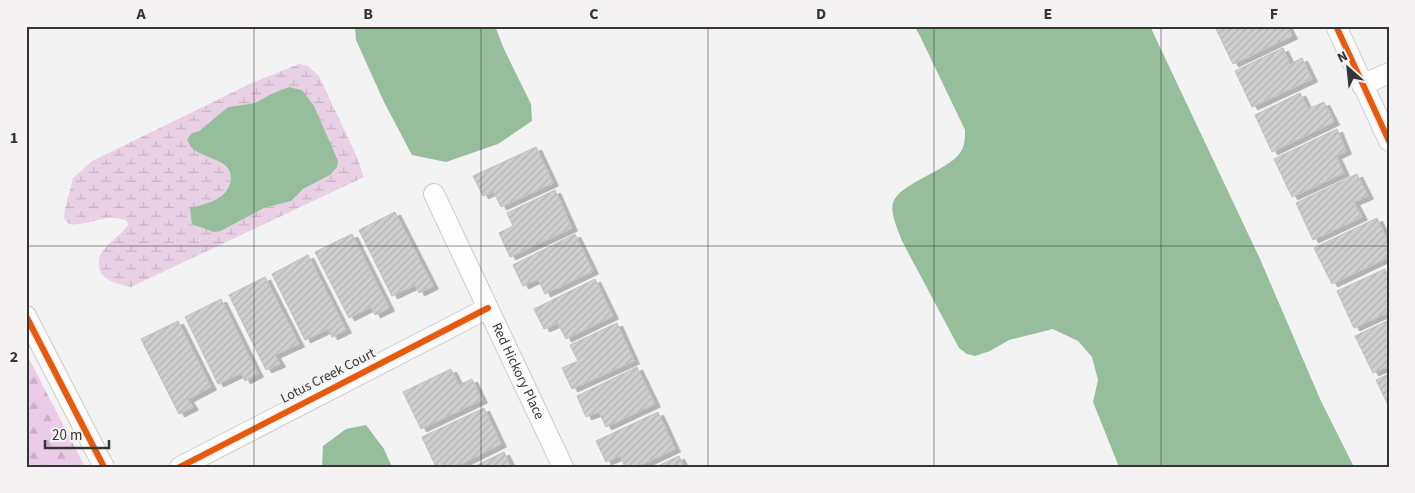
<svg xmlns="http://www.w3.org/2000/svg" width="1415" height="493" font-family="'Source Sans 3',sans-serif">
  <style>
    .forest { fill: url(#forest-firs) }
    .wetland { fill: url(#wetland-marsh); fill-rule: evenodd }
    .water { fill: #96be9d }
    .building { fill: url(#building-hatch); stroke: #c0bfc0; filter: url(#shadow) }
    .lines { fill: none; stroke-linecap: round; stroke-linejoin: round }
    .minor-casing { stroke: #cdcccd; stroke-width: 22 }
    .minor { stroke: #fdfdfd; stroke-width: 20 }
    .cycleway-casing { stroke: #f5f2f4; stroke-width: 9 }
    .cycleway { stroke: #e8590c; stroke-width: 6 }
    .grid { fill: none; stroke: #363536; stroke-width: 1; stroke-opacity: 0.55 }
    .labels { text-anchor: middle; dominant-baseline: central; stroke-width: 4; stroke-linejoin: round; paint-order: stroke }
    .street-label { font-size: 14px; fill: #363536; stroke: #f5f2f4 }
    .neatline { fill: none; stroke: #363536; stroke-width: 2 }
    .grid-label { font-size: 16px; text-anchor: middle; font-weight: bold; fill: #363536 }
  </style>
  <defs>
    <pattern id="forest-firs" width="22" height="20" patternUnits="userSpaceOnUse" patternTransform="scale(1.25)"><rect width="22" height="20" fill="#ebcce7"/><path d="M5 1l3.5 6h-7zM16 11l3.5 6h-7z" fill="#cab0c7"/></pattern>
    <pattern id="wetland-marsh" width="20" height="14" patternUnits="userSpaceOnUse" patternTransform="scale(1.25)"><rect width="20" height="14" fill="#e8d1e5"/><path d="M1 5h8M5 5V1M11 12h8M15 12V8" fill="none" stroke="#c8b4c5"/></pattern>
    <pattern id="building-hatch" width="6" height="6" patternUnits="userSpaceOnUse" patternTransform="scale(1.25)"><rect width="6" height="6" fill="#d0cfd0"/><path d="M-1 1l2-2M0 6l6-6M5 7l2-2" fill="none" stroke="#b3b2b3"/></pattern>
    <filter id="shadow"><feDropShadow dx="5.5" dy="3" stdDeviation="0" flood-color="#0004"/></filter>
  </defs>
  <rect width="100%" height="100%" fill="#f4f3f4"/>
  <path class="forest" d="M 26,353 L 85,467 L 26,467 Z"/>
  <path class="wetland" d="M 299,64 L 308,66 L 319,76 L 357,157 L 364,177 L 131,287 C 119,284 99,281 99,265 C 99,261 99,256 101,254 C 108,242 120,236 128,225 L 127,221 C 107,212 89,227 69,224 L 64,218 L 65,209 L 73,178 L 92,161 L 254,82 ZM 289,87 L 302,90 L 330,175 L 303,189 L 290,201 L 264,208 L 221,231 L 190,209 C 206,204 226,200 230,181 C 232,176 231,171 226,167 C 217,159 203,154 192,148 L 192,133 L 199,131 L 228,107 L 255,103 L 271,94 Z"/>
  <g class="water">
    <path d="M 355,26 L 495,26 L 504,49 L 531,104 L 532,121 L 498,144 L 446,162 L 412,155 L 384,102 L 356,40 Z"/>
    <path d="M 914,26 L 1150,26 L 1260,259 L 1320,399 L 1354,467 L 1119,467 L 1093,402 L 1098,380 L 1092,357 L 1078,341 L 1053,329 L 1009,340 L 990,351 L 975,356 L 967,354 L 959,348 L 902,241 C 898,230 890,214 893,203 C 899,183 946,172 960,153 C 965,146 965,138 965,130 L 919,34 Z"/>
    <path d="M 289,87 L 302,90 L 314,106 L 338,161 L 337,167 L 330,175 L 303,189 L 291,201 L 264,208 L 221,231 L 214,232 L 192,224 L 190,208 C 206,204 225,200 230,183 C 237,159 201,159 191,147 C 189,145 189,142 187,140 L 192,133 L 199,131 L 228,107 L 255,103 L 271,94 Z"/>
    <path d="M 366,425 L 384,449 L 392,467 L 322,467 L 323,446 L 346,429 Z"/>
  </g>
  <g class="building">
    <path d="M 1216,26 L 1287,26 L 1292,36 L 1233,64 L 1215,27 Z"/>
    <path d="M 1283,48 L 1290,64 L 1302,58 L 1312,79 L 1252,107 L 1235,71 Z"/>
    <path d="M 1300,93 L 1308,109 L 1324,102 L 1334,122 L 1272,152 L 1255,115 Z"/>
    <path d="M 1337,129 L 1346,151 L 1336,156 L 1344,173 L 1292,197 L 1274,159 Z"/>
    <path d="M 536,147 L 553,183 L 501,207 L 493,191 L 483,196 L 473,176 Z"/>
    <path d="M 1357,174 L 1368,196 L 1354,202 L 1362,217 L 1313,240 L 1296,203 Z"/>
    <path d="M 555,190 L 572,228 L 510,257 L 499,233 L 513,226 L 507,213 Z"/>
    <path d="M 395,212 L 433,286 L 419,293 L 415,285 L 392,296 L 359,230 Z"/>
    <path d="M 1377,218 L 1389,244 L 1389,257 L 1332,284 L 1314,248 Z"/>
    <path d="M 352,234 L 389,308 L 375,315 L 371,307 L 349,318 L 315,252 Z"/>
    <path d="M 575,234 L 593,271 L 545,294 L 538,279 L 523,286 L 513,265 Z"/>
    <path d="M 308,255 L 346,330 L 332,337 L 328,329 L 305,340 L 272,274 Z"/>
    <path d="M 1385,269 L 1389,277 L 1389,312 L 1354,328 L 1337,291 Z"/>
    <path d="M 265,277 L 299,344 L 275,355 L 280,364 L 266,370 L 229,295 Z"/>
    <path d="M 595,279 L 613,316 L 566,339 L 558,323 L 544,329 L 534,309 Z"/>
    <path d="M 221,299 L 258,374 L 245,381 L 241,373 L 218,384 L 185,317 Z"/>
    <path d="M 1389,320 L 1389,366 L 1373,373 L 1355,336 Z"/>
    <path d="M 178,321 L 211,387 L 188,399 L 193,407 L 179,414 L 141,339 Z"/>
    <path d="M 617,323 L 634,361 L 572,389 L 562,368 L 578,361 L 570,345 Z"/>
    <path d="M 637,367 L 655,404 L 606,427 L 599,412 L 586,417 L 577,396 Z"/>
    <path d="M 451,369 L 459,385 L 472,379 L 482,400 L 421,429 L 403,392 Z"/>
    <path d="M 1389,374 L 1389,407 L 1376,380 Z"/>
    <path d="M 484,408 L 501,444 L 455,467 L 436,467 L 422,437 Z"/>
    <path d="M 658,412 L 675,449 L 637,467 L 625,467 L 620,456 L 606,462 L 596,441 Z"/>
    <path d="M 504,452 L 511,467 L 473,467 Z"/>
    <path d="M 679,456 L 684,467 L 656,467 Z"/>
  </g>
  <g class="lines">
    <g class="minor-casing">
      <g id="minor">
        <path d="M 1336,26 L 1389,141"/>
        <path d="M 1362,85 L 1389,73"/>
        <path id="s1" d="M 434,194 L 563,467"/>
        <path d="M 26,316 L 104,467"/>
        <path d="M 180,467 L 488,308"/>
      </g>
    </g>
    <use href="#minor" class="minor"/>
    <g class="cycleway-casing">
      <g id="cycleway">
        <path d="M 1336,26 L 1389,141"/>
        <path d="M 26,316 L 104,467"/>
        <path d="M 180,467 L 488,308"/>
      </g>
    </g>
    <use href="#cycleway" class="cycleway"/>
  </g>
  <path class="grid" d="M 254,26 L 254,467M 481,26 L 481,467M 708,26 L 708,467M 934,26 L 934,467M 1161,26 L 1161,467M 26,246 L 1389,246"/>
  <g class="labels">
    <g class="street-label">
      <text stroke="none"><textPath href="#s1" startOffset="196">Red Hickory Place</textPath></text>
      <text transform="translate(328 376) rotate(-27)">Lotus Creek Court</text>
    </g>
  </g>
  <rect width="1415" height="493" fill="none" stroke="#f5f2f4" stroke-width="55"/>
  <g transform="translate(1348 68) rotate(333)" stroke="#f5f2f4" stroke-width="4" paint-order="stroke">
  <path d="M0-4L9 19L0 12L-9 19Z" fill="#363536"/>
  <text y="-8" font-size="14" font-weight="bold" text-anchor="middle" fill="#363536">N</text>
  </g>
  <path d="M45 440v8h64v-8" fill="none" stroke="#363536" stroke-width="2.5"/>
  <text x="52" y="440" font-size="15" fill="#363536" stroke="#f5f2f4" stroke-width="4" paint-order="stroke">20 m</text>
  <rect x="28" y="28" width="1360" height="438" class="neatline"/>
  <g class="grid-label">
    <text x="141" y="19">A</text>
    <text x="368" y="19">B</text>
    <text x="594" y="19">C</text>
    <text x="821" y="19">D</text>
    <text x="1048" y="19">E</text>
    <text x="1274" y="19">F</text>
    <text x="14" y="143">1</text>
    <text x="14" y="362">2</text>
  </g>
</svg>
